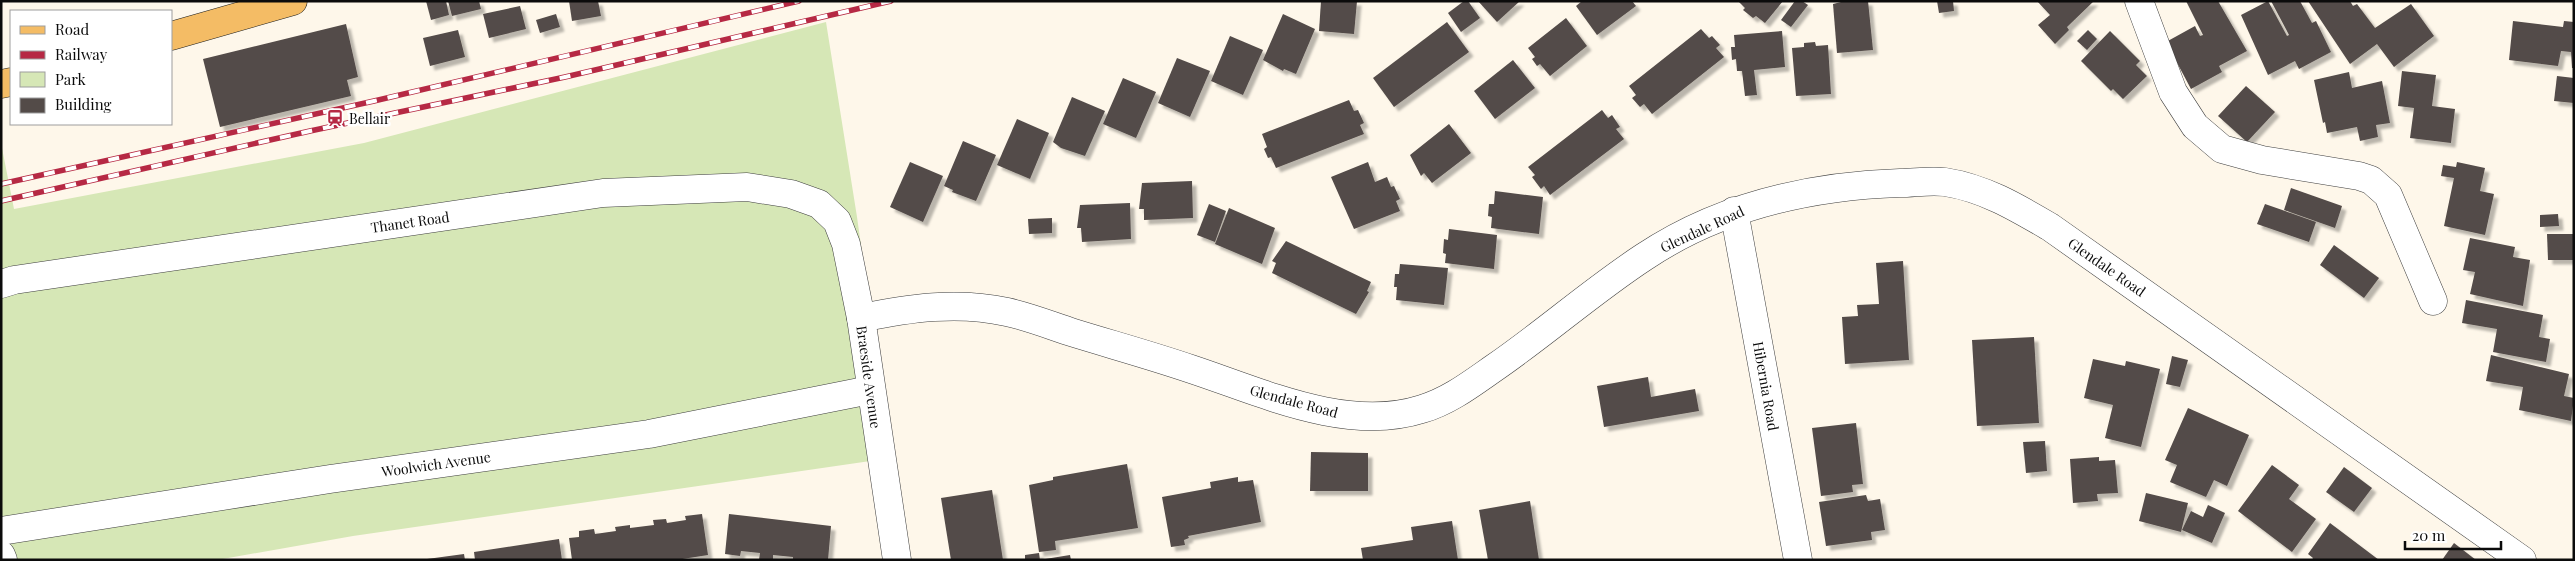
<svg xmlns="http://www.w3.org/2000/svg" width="2575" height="561" font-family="'Playfair Display',serif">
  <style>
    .green { fill: #d6e7b6 }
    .building { fill: #534b48; filter: url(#shadow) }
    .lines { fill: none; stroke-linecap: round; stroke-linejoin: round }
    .minor-casing { stroke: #3e3e3e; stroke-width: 29 }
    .major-casing { stroke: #1c1c1c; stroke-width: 29 }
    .minor { stroke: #fff; stroke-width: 28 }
    .major { stroke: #f4bc65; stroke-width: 28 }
    .rail-casing { stroke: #b62944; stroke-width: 5.5 }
    .rail { stroke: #fff; stroke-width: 4; stroke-dasharray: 11; stroke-linecap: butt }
    .labels { text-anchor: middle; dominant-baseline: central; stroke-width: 5; stroke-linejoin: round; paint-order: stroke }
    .poi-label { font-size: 14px; fill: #0b0b0b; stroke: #fff; text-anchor: start }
    .street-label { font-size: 14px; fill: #0b0b0b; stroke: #fff }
  </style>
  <defs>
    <filter id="shadow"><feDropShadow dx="4.5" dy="4.5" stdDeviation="1" flood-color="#0004"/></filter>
  </defs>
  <rect width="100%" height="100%" fill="#fef7ea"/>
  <path class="green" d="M 826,22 L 857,217 L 891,458 L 353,536 L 217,560 L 1,560 L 1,143 L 14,209 L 364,143 Z"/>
  <g class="building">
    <path d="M 426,1 L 446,1 L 449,15 L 431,20 Z"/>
    <path d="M 448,1 L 479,1 L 481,9 L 452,16 Z"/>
    <path d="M 569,1 L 598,1 L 601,16 L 572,21 Z"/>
    <path d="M 1321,1 L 1357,1 L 1354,34 L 1319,31 Z"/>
    <path d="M 1464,1 L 1468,1 L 1480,18 L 1461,32 L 1448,13 Z"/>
    <path d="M 1478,1 L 1520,1 L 1497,22 Z"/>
    <path d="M 1582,1 L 1632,1 L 1636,6 L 1597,35 L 1576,6 Z"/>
    <path d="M 1738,1 L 1783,1 L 1765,23 L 1756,16 L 1753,18 L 1743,10 L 1745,8 Z"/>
    <path d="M 1795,1 L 1802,1 L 1808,5 L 1791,27 L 1781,20 Z"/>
    <path d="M 1845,1 L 1868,1 L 1873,50 L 1837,53 L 1833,4 Z"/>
    <path d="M 1937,1 L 1953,1 L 1954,11 L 1939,13 Z"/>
    <path d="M 2037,1 L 2094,1 L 2067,27 L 2069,30 L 2055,44 L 2038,25 L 2050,15 Z"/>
    <path d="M 2186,1 L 2218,1 L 2247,51 L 2219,66 L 2222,72 L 2191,89 L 2166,42 L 2195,26 L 2200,36 L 2203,35 Z"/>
    <path d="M 2268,1 L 2287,36 L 2289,35 L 2271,1 L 2300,1 L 2312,23 L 2316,21 L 2331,52 L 2299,69 L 2295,61 L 2268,75 L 2241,15 Z"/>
    <path d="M 2308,1 L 2350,1 L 2353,6 L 2357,4 L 2375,28 L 2411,4 L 2434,36 L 2394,67 L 2377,44 L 2350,64 Z"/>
    <path d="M 520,6 L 526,29 L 489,38 L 483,14 Z"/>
    <path d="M 556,14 L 560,27 L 540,33 L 536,20 Z"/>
    <path d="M 1283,14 L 1315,29 L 1296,74 L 1284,69 L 1283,71 L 1263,60 Z"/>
    <path d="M 1566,18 L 1587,46 L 1550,76 L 1540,64 L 1537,66 L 1532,59 L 1535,57 L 1528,48 Z"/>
    <path d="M 2513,21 L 2563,27 L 2564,21 L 2574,22 L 2574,68 L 2572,68 L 2571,52 L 2561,51 L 2558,66 L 2509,60 Z"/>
    <path d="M 1447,22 L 1469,52 L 1394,107 L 1373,78 Z"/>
    <path d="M 346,24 L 358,77 L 347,80 L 351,96 L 220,127 L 203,59 Z"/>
    <path d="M 1701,29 L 1709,38 L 1712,36 L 1720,45 L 1716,48 L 1724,57 L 1652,114 L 1644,104 L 1640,107 L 1632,98 L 1636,95 L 1629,86 Z"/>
    <path d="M 458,30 L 465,57 L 430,66 L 423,38 Z"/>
    <path d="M 2088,30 L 2097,39 L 2087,50 L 2077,41 Z"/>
    <path d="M 1782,31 L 1785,67 L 1754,70 L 1757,95 L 1745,96 L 1742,71 L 1737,71 L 1736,59 L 1732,60 L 1731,47 L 1735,47 L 1734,35 Z"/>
    <path d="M 2110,31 L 2140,61 L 2136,65 L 2147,76 L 2123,99 L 2113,89 L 2111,91 L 2081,61 Z"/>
    <path d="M 1230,36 L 1263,50 L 1243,95 L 1211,81 Z"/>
    <path d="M 1815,42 L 1816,46 L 1828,45 L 1831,94 L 1796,96 L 1792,48 L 1804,47 L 1804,43 Z"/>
    <path d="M 1177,58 L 1210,71 L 1190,117 L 1158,103 Z"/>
    <path d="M 1513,60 L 1535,88 L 1495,119 L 1474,91 Z"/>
    <path d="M 2402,71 L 2436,75 L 2432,106 L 2455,109 L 2451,143 L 2410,138 L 2414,108 L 2398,106 Z"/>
    <path d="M 2349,72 L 2352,88 L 2382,81 L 2390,123 L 2376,125 L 2378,137 L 2360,141 L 2357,127 L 2327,133 L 2325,122 L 2323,123 L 2314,80 Z"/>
    <path d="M 2557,76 L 2574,78 L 2574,103 L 2554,101 Z"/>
    <path d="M 1123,78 L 1156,92 L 1136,138 L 1103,124 Z"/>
    <path d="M 2246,86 L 2275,112 L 2247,142 L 2218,116 Z"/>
    <path d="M 1072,97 L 1105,111 L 1085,156 L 1061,148 L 1053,142 Z"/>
    <path d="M 1349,100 L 1354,111 L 1358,110 L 1364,123 L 1360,125 L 1364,134 L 1276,168 L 1271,157 L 1268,158 L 1264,149 L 1267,147 L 1262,134 Z"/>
    <path d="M 1602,110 L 1608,118 L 1612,115 L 1620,127 L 1616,129 L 1624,139 L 1550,195 L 1544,186 L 1541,189 L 1532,177 L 1535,175 L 1528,167 Z"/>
    <path d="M 1017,119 L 1049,133 L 1030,179 L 997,165 Z"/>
    <path d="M 1449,124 L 1471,153 L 1432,183 L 1424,173 L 1421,176 L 1410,155 Z"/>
    <path d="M 963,141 L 996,155 L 976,201 L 952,192 L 953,190 L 944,186 Z"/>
    <path d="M 910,162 L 943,176 L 923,222 L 890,207 Z"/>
    <path d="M 1368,162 L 1375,182 L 1387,177 L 1391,187 L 1394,186 L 1400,199 L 1396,201 L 1400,211 L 1354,229 L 1331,177 Z"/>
    <path d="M 2457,162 L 2485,168 L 2480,191 L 2494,194 L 2485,235 L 2444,226 L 2454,178 L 2441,176 L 2443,165 L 2456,167 Z"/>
    <path d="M 1192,181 L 1193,218 L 1144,220 L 1144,209 L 1139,209 L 1142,183 Z"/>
    <path d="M 2291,188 L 2342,206 L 2335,228 L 2284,210 Z"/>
    <path d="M 1495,191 L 1543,197 L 1539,234 L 1491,228 L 1492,217 L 1488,216 L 1489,204 L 1494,204 Z"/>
    <path d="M 1130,203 L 1131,239 L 1082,242 L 1081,228 L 1077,228 L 1080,205 Z"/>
    <path d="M 1209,204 L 1226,211 L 1215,242 L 1197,235 Z"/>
    <path d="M 2265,204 L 2316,222 L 2309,242 L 2257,224 Z"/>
    <path d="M 1229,208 L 1275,228 L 1262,264 L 1215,244 Z"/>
    <path d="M 2558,214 L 2559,226 L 2540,227 L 2540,215 Z"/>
    <path d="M 1052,218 L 1052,233 L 1029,234 L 1028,219 Z"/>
    <path d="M 1449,229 L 1497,235 L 1494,269 L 1445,263 L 1446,254 L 1443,253 L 1444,239 L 1448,240 Z"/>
    <path d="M 2547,234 L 2574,234 L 2574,260 L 2548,260 Z"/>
    <path d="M 2470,238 L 2515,247 L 2513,257 L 2530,260 L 2523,306 L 2470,294 L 2475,272 L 2463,270 Z"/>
    <path d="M 1286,241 L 1371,282 L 1367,291 L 1369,292 L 1356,314 L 1272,273 L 1276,263 L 1272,261 Z"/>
    <path d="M 2334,245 L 2379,278 L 2364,298 L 2320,265 Z"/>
    <path d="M 1903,261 L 1909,360 L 1845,364 L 1842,317 L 1858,316 L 1857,305 L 1879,304 L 1876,263 Z"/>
    <path d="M 1400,264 L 1448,268 L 1444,305 L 1396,300 L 1397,287 L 1394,287 L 1395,274 L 1399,274 Z"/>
    <path d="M 2466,300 L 2543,315 L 2539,337 L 2550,339 L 2546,362 L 2493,352 L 2497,329 L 2462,323 Z"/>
    <path d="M 2034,337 L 2039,423 L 1977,426 L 1972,340 Z"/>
    <path d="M 2491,355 L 2569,374 L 2564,396 L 2574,398 L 2571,421 L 2519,410 L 2523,387 L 2486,381 Z"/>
    <path d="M 2172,356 L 2188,360 L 2180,387 L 2166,384 Z"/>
    <path d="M 2093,359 L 2125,366 L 2126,361 L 2160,369 L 2141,447 L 2105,438 L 2113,405 L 2084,398 Z"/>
    <path d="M 1648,377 L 1651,397 L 1695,389 L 1699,411 L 1604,427 L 1597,386 Z"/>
    <path d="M 2188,408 L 2249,435 L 2227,486 L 2214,480 L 2206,497 L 2170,482 L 2177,465 L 2165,460 Z"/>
    <path d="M 1856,423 L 1863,484 L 1852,485 L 1853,492 L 1821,496 L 1812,428 Z"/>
    <path d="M 2045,441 L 2047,471 L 2026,473 L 2023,442 Z"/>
    <path d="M 1311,452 L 1368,453 L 1368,491 L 1310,491 Z"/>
    <path d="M 2099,457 L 2099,461 L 2115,460 L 2118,493 L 2097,494 L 2098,501 L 2073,503 L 2070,459 Z"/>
    <path d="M 1127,464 L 1138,528 L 1055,541 L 1056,550 L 1039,552 L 1029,485 L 1053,480 L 1053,477 Z"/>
    <path d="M 2272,465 L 2299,485 L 2289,499 L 2316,519 L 2292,552 L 2238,511 Z"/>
    <path d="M 2344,467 L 2372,488 L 2354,512 L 2326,492 Z"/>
    <path d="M 1238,477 L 1238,482 L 1253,480 L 1261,522 L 1188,536 L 1189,538 L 1184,540 L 1185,545 L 1171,547 L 1162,497 L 1211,488 L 1210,482 Z"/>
    <path d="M 992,490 L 1003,560 L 951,560 L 941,498 Z"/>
    <path d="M 2146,493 L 2188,503 L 2181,532 L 2139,521 Z"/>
    <path d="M 1866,495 L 1868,501 L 1880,499 L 1885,530 L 1871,532 L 1872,540 L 1826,546 L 1819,502 Z"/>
    <path d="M 1530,501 L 1539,560 L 1488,560 L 1479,510 Z"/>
    <path d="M 2208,505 L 2225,513 L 2212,543 L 2182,530 L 2191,511 L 2203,517 Z"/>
    <path d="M 702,514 L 708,555 L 676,560 L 572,560 L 569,538 L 579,537 L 579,531 L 594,529 L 595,534 L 616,531 L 615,527 L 630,525 L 630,528 L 654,525 L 653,520 L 666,519 L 667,523 L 686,520 L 685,516 Z"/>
    <path d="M 729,514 L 831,526 L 828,560 L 793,560 L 793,557 L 773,555 L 773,560 L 759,560 L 760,553 L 741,551 L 740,556 L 725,554 Z"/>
    <path d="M 1452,521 L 1458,560 L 1363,560 L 1361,548 L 1413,540 L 1411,527 Z"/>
    <path d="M 2330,523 L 2379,560 L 2312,560 L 2313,558 L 2308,554 Z"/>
    <path d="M 559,539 L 562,560 L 475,560 L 474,552 Z"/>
    <path d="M 2454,543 L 2476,560 L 2442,560 Z"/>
    <path d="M 1039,553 L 1040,560 L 1025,560 L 1025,555 Z"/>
    <path d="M 464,554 L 465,560 L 427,560 L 427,559 Z"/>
    <path d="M 1070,555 L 1071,560 L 1045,560 L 1045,559 Z"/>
  </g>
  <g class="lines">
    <g class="minor-casing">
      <g id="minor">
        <path d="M 2139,1 L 2173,92 L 2195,126 L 2222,149 L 2262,160 L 2359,176 L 2371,180 L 2388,195 L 2433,301"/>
        <path d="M 1734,211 L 1798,560"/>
        <path d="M 1,284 L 14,280 L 603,193 L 747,187 L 791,194 L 819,204 L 837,221 L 846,244 L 861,318 L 897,560"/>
        <path d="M 861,318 C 910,308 957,301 1007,312 C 1030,317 1052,326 1074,333 C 1113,345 1153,356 1191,369 C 1261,392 1347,433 1422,409 C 1449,401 1471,384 1494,368 C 1545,333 1592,291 1644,257 C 1719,207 1810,186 1900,183 C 1914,183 1930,180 1945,182 C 1984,188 2016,207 2050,227 L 2522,560"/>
        <path d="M 1,531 L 330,479 L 649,434 L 870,390"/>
        <path d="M 1,555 L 3,560"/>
      </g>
    </g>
    <g class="major-casing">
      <g id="major">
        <path d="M 171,36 L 293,1"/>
        <path d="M 1,84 L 11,82"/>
      </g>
    </g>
    <use href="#minor" class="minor"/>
    <use href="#major" class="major"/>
    <g class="rail-casing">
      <g id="rail">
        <path d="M 1,184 L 374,101 L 799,1"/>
        <path d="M 1,201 L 310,131 L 565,77 L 891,1"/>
      </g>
    </g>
    <use href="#rail" class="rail"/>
  </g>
  <defs>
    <g id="station-bare" transform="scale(1.35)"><path d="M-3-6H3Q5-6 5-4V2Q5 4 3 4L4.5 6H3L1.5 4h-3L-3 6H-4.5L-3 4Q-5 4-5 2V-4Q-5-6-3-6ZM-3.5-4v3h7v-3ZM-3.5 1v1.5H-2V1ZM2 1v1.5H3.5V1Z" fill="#b62944" stroke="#fff" stroke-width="2.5" paint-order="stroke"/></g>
  </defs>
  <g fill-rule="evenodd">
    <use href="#station-bare" x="335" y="118"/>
  </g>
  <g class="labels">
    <g class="poi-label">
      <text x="349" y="118">Bellair</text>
    </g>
    <g class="street-label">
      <text transform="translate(410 222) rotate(-8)">Thanet Road</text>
      <text transform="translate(1702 229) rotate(-25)">Glendale Road</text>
      <text transform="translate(2107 267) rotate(35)">Glendale Road</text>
      <text transform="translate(869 377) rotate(82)">Braeside Avenue</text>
      <text transform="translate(1766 386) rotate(80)">Hibernia Road</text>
      <text transform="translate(1294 401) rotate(15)">Glendale Road</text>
      <text transform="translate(436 464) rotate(-8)">Woolwich Avenue</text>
    </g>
  </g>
  <rect width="2575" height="561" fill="none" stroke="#0b0b0b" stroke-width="5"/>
  <rect x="10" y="10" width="162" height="115" fill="#ffffff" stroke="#9d9d9d"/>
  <rect x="20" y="26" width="25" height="8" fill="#f4bc65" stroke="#9d9d9d"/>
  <text x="55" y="35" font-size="15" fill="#0b0b0b">Road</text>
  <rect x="20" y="51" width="25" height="8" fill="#b62944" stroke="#9d9d9d"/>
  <text x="55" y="60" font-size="15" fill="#0b0b0b">Railway</text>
  <rect x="20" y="72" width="25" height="15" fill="#d6e7b6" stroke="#9d9d9d"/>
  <text x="55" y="85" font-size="15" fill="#0b0b0b">Park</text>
  <rect x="20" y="98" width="25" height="15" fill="#534b48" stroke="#9d9d9d"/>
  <text x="55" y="110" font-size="15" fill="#0b0b0b">Building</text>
  <path d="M2405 541v8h96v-8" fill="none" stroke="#0b0b0b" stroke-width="2.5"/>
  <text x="2412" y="541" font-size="15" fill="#0b0b0b" stroke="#ffffff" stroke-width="4" paint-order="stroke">20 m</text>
</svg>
